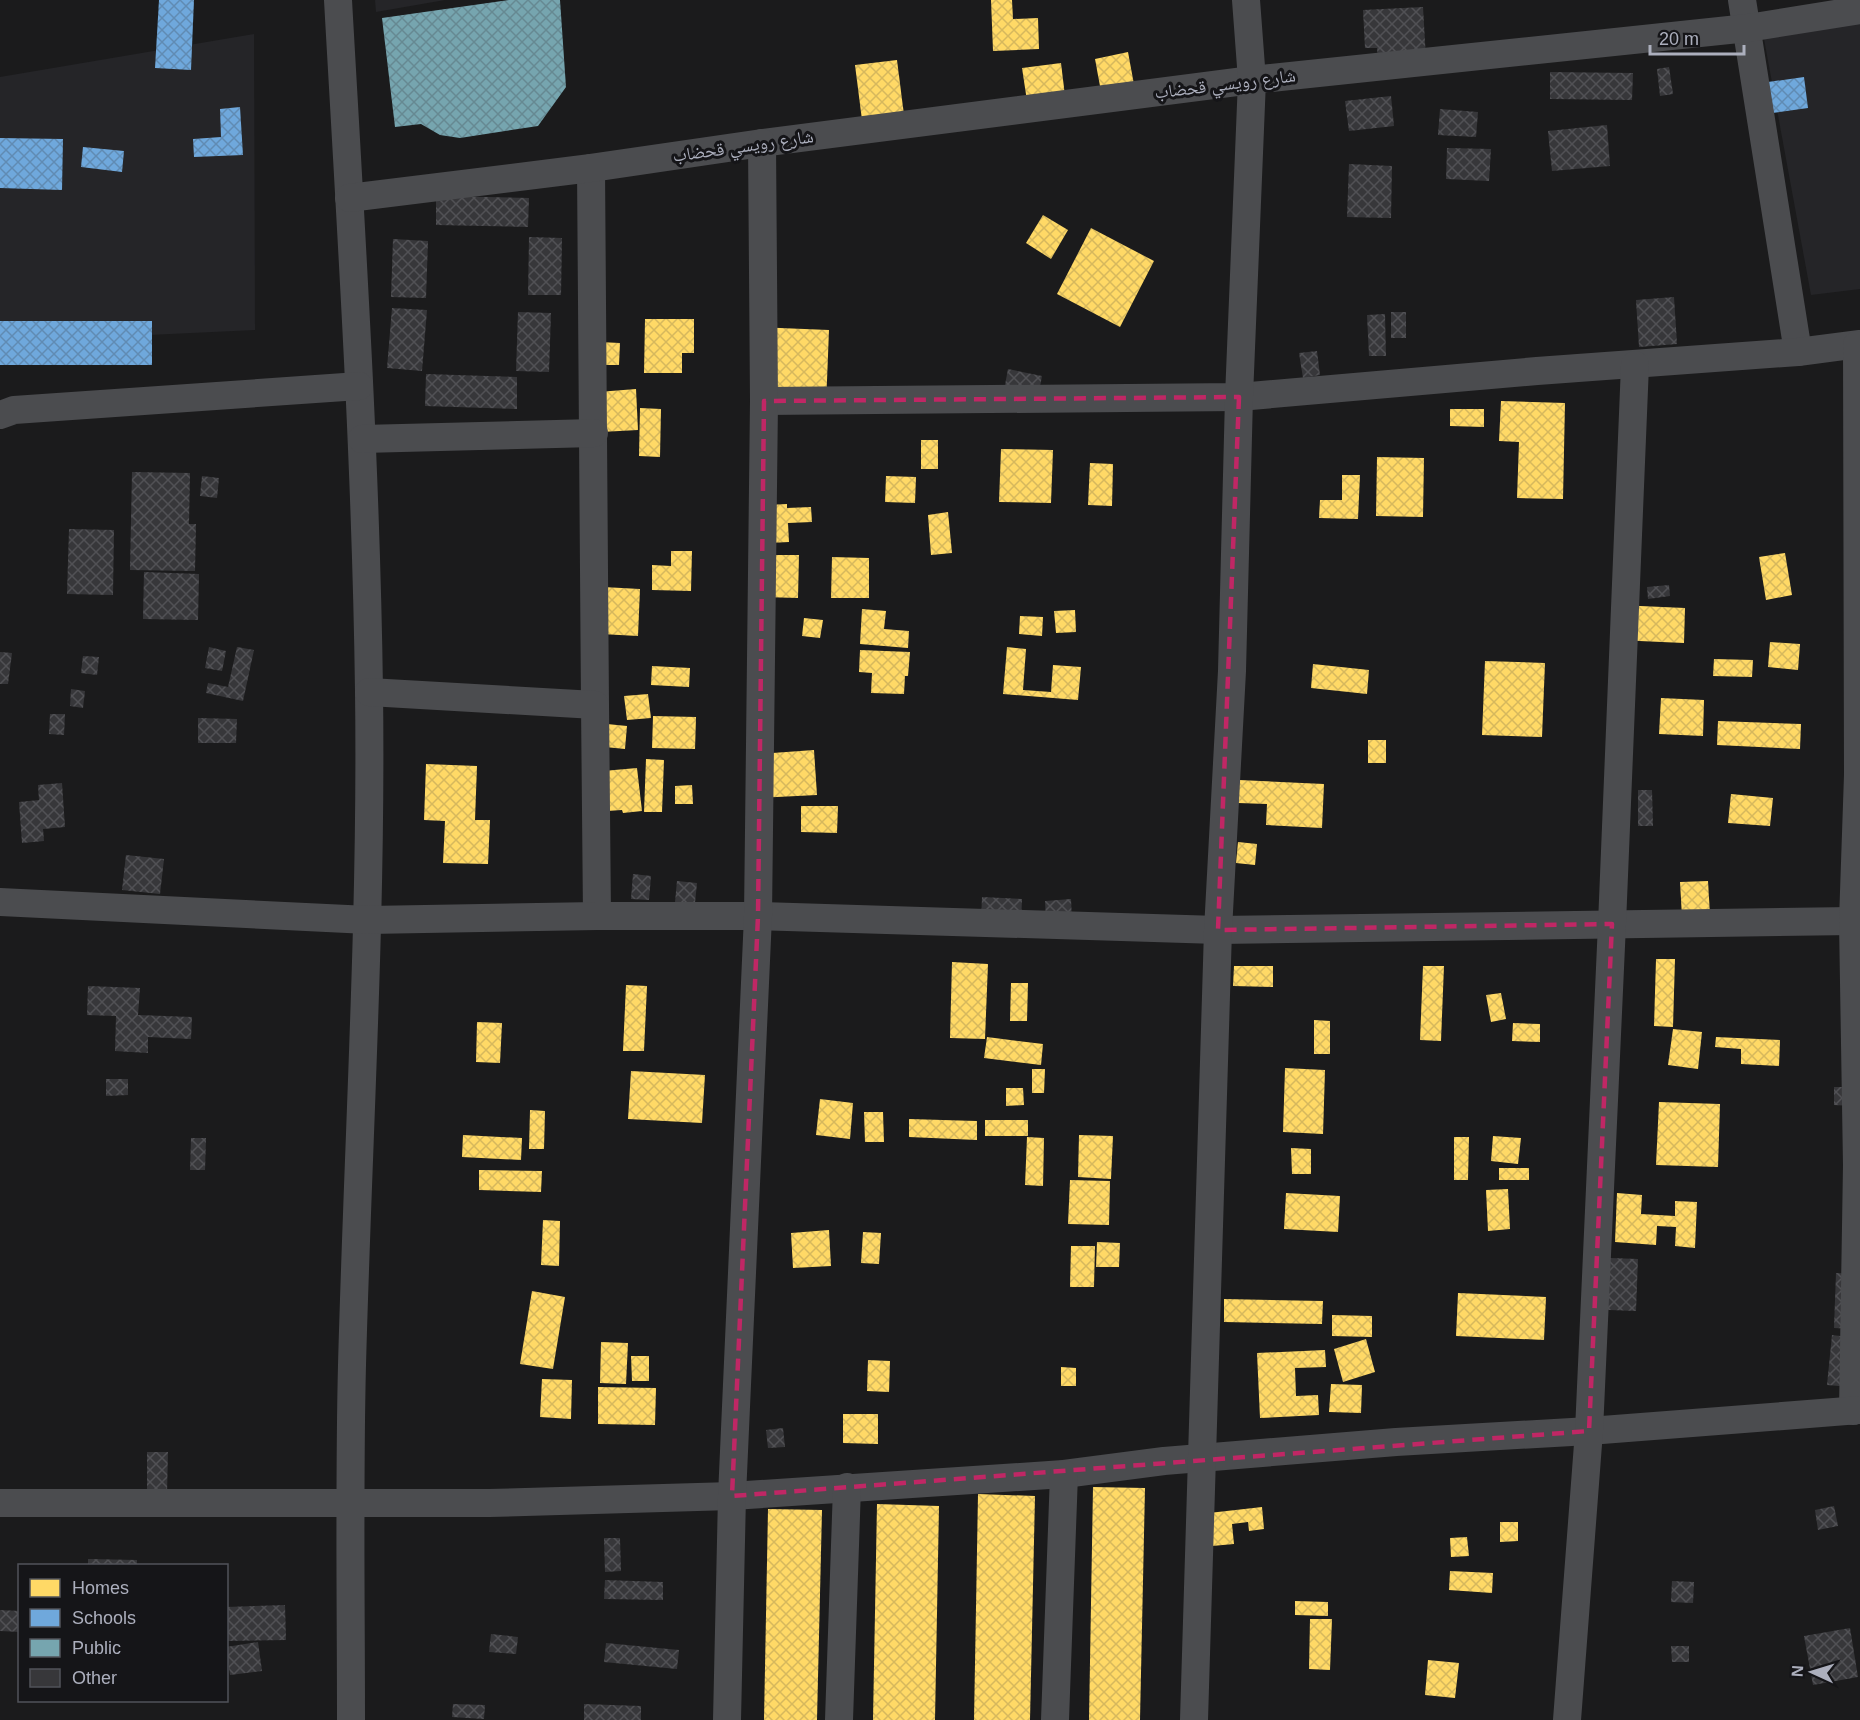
<svg xmlns="http://www.w3.org/2000/svg" width="1860" height="1720" font-family="Helvetica,'Noto Naskh Arabic',sans-serif">
  <style>
    .built { fill: #252528 }
    .homes { fill: url(#homes-cross-hatch) }
    .schools { fill: url(#schools-cross-hatch) }
    .public { fill: url(#public-cross-hatch) }
    .building { fill: url(#building-cross-hatch) }
    .lines { fill: none; stroke-linecap: round; stroke-linejoin: round }
    .minor { stroke: #4b4c4f; stroke-width: 28 }
    .marked { fill: none; stroke: #c02765; stroke-width: 4.5; stroke-dasharray: 12 8; stroke-linejoin: round }
    .labels { text-anchor: middle; dominant-baseline: central; stroke-width: 6; stroke-linejoin: round; paint-order: stroke }
    .street-label { font-size: 18px; fill: #acafbd; stroke: #151518 }
  </style>
  <defs>
    <pattern id="homes-cross-hatch" width="8" height="8" patternUnits="userSpaceOnUse" patternTransform="scale(1.5)"><rect width="8" height="8" fill="#ffd966"/><path d="M0 0l8 8M0 8l8-8" fill="none" stroke="#d6b85d"/></pattern>
    <pattern id="schools-cross-hatch" width="8" height="8" patternUnits="userSpaceOnUse" patternTransform="scale(1.5)"><rect width="8" height="8" fill="#6fa8dc"/><path d="M0 0l8 8M0 8l8-8" fill="none" stroke="#608bb3"/></pattern>
    <pattern id="public-cross-hatch" width="8" height="8" patternUnits="userSpaceOnUse" patternTransform="scale(1.5)"><rect width="8" height="8" fill="#76a5af"/><path d="M0 0l8 8M0 8l8-8" fill="none" stroke="#668992"/></pattern>
    <pattern id="building-cross-hatch" width="8" height="8" patternUnits="userSpaceOnUse" patternTransform="scale(1.5)"><rect width="8" height="8" fill="#37373a"/><path d="M0 0l8 8M0 8l8-8" fill="none" stroke="#515155"/></pattern>
  </defs>
  <rect width="100%" height="100%" fill="#1b1b1c"/>
  <g class="built">
    <path d="M 375,0 L 445,0 L 376,12 Z"/>
    <path d="M 1860,15 L 1860,289 L 1811,295 L 1762,28 Z"/>
    <path d="M 254,34 L 255,330 L 0,342 L 0,77 Z"/>
  </g>
  <g class="homes">
    <path d="M 991,0 L 1012,0 L 1013,19 L 1038,18 L 1039,49 L 993,51 Z"/>
    <path d="M 1128,52 L 1135,90 L 1102,97 L 1095,59 Z"/>
    <path d="M 897,60 L 905,123 L 863,128 L 855,65 Z"/>
    <path d="M 1061,63 L 1065,96 L 1027,101 L 1022,68 Z"/>
    <path d="M 1043,215 L 1068,230 L 1051,259 L 1026,243 Z"/>
    <path d="M 1091,228 L 1154,261 L 1120,327 L 1057,294 Z"/>
    <path d="M 645,319 L 694,319 L 694,353 L 682,353 L 682,373 L 644,373 Z"/>
    <path d="M 759,327 L 829,330 L 826,406 L 755,403 Z"/>
    <path d="M 599,342 L 620,343 L 619,365 L 599,365 Z"/>
    <path d="M 636,389 L 638,430 L 601,432 L 598,392 Z"/>
    <path d="M 1501,401 L 1565,403 L 1563,499 L 1517,498 L 1519,442 L 1499,441 Z"/>
    <path d="M 640,408 L 661,409 L 660,457 L 639,456 Z"/>
    <path d="M 1450,409 L 1484,409 L 1484,427 L 1450,426 Z"/>
    <rect x="921" y="440" width="17" height="29"/>
    <path d="M 1001,449 L 1053,450 L 1051,503 L 999,502 Z"/>
    <path d="M 1377,457 L 1424,458 L 1423,517 L 1376,516 Z"/>
    <path d="M 1090,463 L 1113,464 L 1112,506 L 1088,505 Z"/>
    <path d="M 1342,475 L 1360,475 L 1358,519 L 1319,518 L 1320,500 L 1342,500 Z"/>
    <path d="M 886,476 L 916,477 L 915,503 L 885,502 Z"/>
    <path d="M 787,504 L 787,508 L 811,507 L 812,522 L 788,523 L 789,542 L 769,543 L 767,505 Z"/>
    <path d="M 948,512 L 952,553 L 931,555 L 928,515 Z"/>
    <path d="M 671,551 L 692,551 L 691,591 L 652,590 L 652,565 L 671,566 Z"/>
    <path d="M 1785,553 L 1792,595 L 1766,600 L 1759,557 Z"/>
    <path d="M 759,555 L 799,555 L 798,598 L 758,597 Z"/>
    <path d="M 832,557 L 869,558 L 869,598 L 831,598 Z"/>
    <path d="M 585,586 L 640,589 L 638,636 L 582,633 Z"/>
    <path d="M 1618,605 L 1685,608 L 1684,643 L 1617,640 Z"/>
    <path d="M 862,609 L 886,611 L 884,629 L 909,631 L 908,648 L 860,644 Z"/>
    <path d="M 1075,610 L 1076,632 L 1056,633 L 1054,611 Z"/>
    <path d="M 1020,616 L 1043,617 L 1042,636 L 1019,634 Z"/>
    <path d="M 804,618 L 823,620 L 820,638 L 802,636 Z"/>
    <path d="M 1770,642 L 1800,644 L 1798,670 L 1768,667 Z"/>
    <path d="M 1007,647 L 1026,649 L 1023,690 L 1051,692 L 1053,665 L 1081,667 L 1078,700 L 1003,694 Z"/>
    <path d="M 860,650 L 910,652 L 908,676 L 905,676 L 904,694 L 871,693 L 872,673 L 859,672 Z"/>
    <path d="M 1714,659 L 1753,660 L 1752,677 L 1713,676 Z"/>
    <path d="M 1485,661 L 1545,663 L 1542,737 L 1482,735 Z"/>
    <path d="M 1313,664 L 1369,670 L 1367,694 L 1311,688 Z"/>
    <path d="M 652,666 L 690,668 L 689,687 L 651,685 Z"/>
    <path d="M 648,694 L 651,718 L 627,720 L 624,696 Z"/>
    <path d="M 1661,698 L 1704,700 L 1703,736 L 1659,734 Z"/>
    <path d="M 653,716 L 696,717 L 695,749 L 652,748 Z"/>
    <path d="M 1718,721 L 1801,724 L 1800,749 L 1717,745 Z"/>
    <path d="M 597,723 L 627,726 L 625,749 L 595,746 Z"/>
    <rect x="1368" y="740" width="18" height="23"/>
    <path d="M 814,750 L 817,795 L 759,798 L 757,754 Z"/>
    <path d="M 646,759 L 664,760 L 662,812 L 644,812 Z"/>
    <path d="M 426,764 L 477,766 L 475,820 L 490,820 L 488,864 L 443,863 L 445,821 L 424,820 Z"/>
    <path d="M 637,768 L 642,811 L 623,813 L 622,810 L 607,811 L 603,771 Z"/>
    <path d="M 1239,780 L 1324,784 L 1322,828 L 1266,825 L 1267,804 L 1238,803 Z"/>
    <path d="M 692,785 L 693,804 L 675,804 L 675,786 Z"/>
    <path d="M 1731,794 L 1773,798 L 1770,826 L 1728,823 Z"/>
    <path d="M 801,806 L 838,806 L 837,833 L 801,832 Z"/>
    <path d="M 1238,842 L 1257,844 L 1255,865 L 1236,863 Z"/>
    <path d="M 1708,881 L 1710,915 L 1682,917 L 1680,882 Z"/>
    <path d="M 1656,959 L 1675,959 L 1673,1027 L 1654,1026 Z"/>
    <path d="M 952,962 L 988,964 L 985,1039 L 950,1038 Z"/>
    <path d="M 1234,966 L 1273,966 L 1273,987 L 1233,986 Z"/>
    <path d="M 1423,966 L 1444,966 L 1441,1041 L 1420,1040 Z"/>
    <path d="M 1011,983 L 1028,983 L 1027,1021 L 1010,1021 Z"/>
    <path d="M 626,985 L 647,986 L 644,1051 L 623,1051 Z"/>
    <path d="M 1501,993 L 1506,1019 L 1491,1022 L 1486,995 Z"/>
    <path d="M 1314,1020 L 1330,1021 L 1330,1054 L 1314,1054 Z"/>
    <path d="M 477,1022 L 502,1023 L 500,1063 L 476,1062 Z"/>
    <path d="M 1513,1023 L 1540,1024 L 1540,1042 L 1512,1041 Z"/>
    <path d="M 1673,1029 L 1702,1032 L 1698,1069 L 1668,1065 Z"/>
    <path d="M 987,1037 L 1043,1044 L 1041,1065 L 984,1058 Z"/>
    <path d="M 1716,1037 L 1780,1040 L 1779,1066 L 1741,1064 L 1741,1049 L 1715,1047 Z"/>
    <path d="M 1285,1068 L 1325,1070 L 1323,1134 L 1283,1132 Z"/>
    <path d="M 1032,1069 L 1045,1069 L 1044,1093 L 1032,1093 Z"/>
    <path d="M 631,1071 L 705,1075 L 702,1123 L 628,1119 Z"/>
    <path d="M 1006,1088 L 1023,1088 L 1024,1105 L 1006,1106 Z"/>
    <path d="M 820,1099 L 853,1103 L 850,1139 L 816,1135 Z"/>
    <path d="M 1659,1102 L 1720,1104 L 1718,1167 L 1656,1165 Z"/>
    <path d="M 530,1110 L 545,1111 L 544,1149 L 529,1149 Z"/>
    <path d="M 864,1112 L 883,1112 L 884,1142 L 865,1142 Z"/>
    <path d="M 909,1119 L 977,1121 L 977,1140 L 909,1137 Z"/>
    <rect x="985" y="1120" width="43" height="16"/>
    <path d="M 463,1135 L 522,1138 L 521,1160 L 462,1157 Z"/>
    <path d="M 1079,1135 L 1113,1136 L 1111,1179 L 1078,1177 Z"/>
    <path d="M 1493,1136 L 1521,1138 L 1518,1164 L 1491,1161 Z"/>
    <path d="M 1027,1137 L 1044,1138 L 1043,1186 L 1025,1185 Z"/>
    <path d="M 1454,1137 L 1469,1137 L 1468,1180 L 1454,1180 Z"/>
    <path d="M 1291,1148 L 1311,1149 L 1311,1174 L 1292,1174 Z"/>
    <rect x="1499" y="1168" width="30" height="12"/>
    <path d="M 479,1170 L 542,1171 L 541,1192 L 479,1190 Z"/>
    <path d="M 1070,1180 L 1110,1181 L 1109,1225 L 1068,1224 Z"/>
    <path d="M 1508,1189 L 1510,1229 L 1488,1231 L 1486,1190 Z"/>
    <path d="M 1286,1193 L 1340,1196 L 1338,1232 L 1284,1229 Z"/>
    <path d="M 1617,1193 L 1642,1195 L 1641,1214 L 1675,1216 L 1675,1201 L 1697,1202 L 1695,1248 L 1675,1246 L 1676,1227 L 1657,1226 L 1656,1245 L 1615,1242 Z"/>
    <path d="M 543,1220 L 560,1221 L 559,1266 L 541,1265 Z"/>
    <path d="M 829,1230 L 831,1266 L 793,1268 L 791,1233 Z"/>
    <path d="M 863,1232 L 881,1233 L 879,1264 L 861,1263 Z"/>
    <path d="M 1097,1242 L 1120,1243 L 1119,1267 L 1096,1267 Z"/>
    <path d="M 1071,1246 L 1095,1246 L 1094,1287 L 1070,1287 Z"/>
    <path d="M 532,1291 L 565,1297 L 553,1369 L 520,1364 Z"/>
    <path d="M 1458,1293 L 1546,1297 L 1544,1340 L 1456,1336 Z"/>
    <path d="M 1224,1299 L 1323,1301 L 1322,1324 L 1224,1322 Z"/>
    <path d="M 1332,1315 L 1372,1316 L 1372,1337 L 1332,1336 Z"/>
    <path d="M 1366,1339 L 1375,1372 L 1343,1382 L 1334,1349 Z"/>
    <path d="M 601,1342 L 628,1343 L 626,1384 L 600,1383 Z"/>
    <path d="M 1325,1350 L 1326,1367 L 1295,1368 L 1296,1396 L 1318,1395 L 1319,1415 L 1260,1418 L 1257,1353 Z"/>
    <path d="M 631,1356 L 649,1356 L 649,1381 L 632,1381 Z"/>
    <path d="M 868,1360 L 890,1361 L 889,1392 L 867,1391 Z"/>
    <path d="M 1061,1367 L 1076,1368 L 1076,1386 L 1061,1386 Z"/>
    <path d="M 542,1379 L 572,1380 L 571,1419 L 540,1417 Z"/>
    <path d="M 1331,1384 L 1362,1385 L 1361,1413 L 1329,1412 Z"/>
    <path d="M 598,1387 L 656,1388 L 655,1425 L 598,1424 Z"/>
    <path d="M 843,1414 L 878,1414 L 878,1444 L 843,1443 Z"/>
    <path d="M 1093,1487 L 1145,1488 L 1140,1720 L 1089,1720 Z"/>
    <path d="M 978,1494 L 1035,1496 L 1030,1720 L 974,1720 Z"/>
    <path d="M 877,1504 L 939,1506 L 935,1720 L 873,1720 Z"/>
    <path d="M 1262,1507 L 1264,1529 L 1249,1531 L 1248,1522 L 1232,1524 L 1234,1544 L 1212,1546 L 1209,1513 Z"/>
    <path d="M 768,1509 L 822,1510 L 817,1720 L 764,1720 Z"/>
    <path d="M 1500,1522 L 1518,1522 L 1518,1541 L 1500,1542 Z"/>
    <path d="M 1467,1537 L 1469,1556 L 1451,1557 L 1450,1538 Z"/>
    <path d="M 1450,1571 L 1493,1573 L 1492,1593 L 1449,1590 Z"/>
    <path d="M 1295,1601 L 1328,1602 L 1328,1616 L 1295,1615 Z"/>
    <path d="M 1310,1619 L 1332,1619 L 1330,1670 L 1309,1669 Z"/>
    <path d="M 1428,1660 L 1459,1663 L 1455,1698 L 1425,1695 Z"/>
  </g>
  <g class="schools">
    <path d="M 159,0 L 194,0 L 191,70 L 155,68 Z"/>
    <path d="M 1804,77 L 1808,108 L 1765,114 L 1761,83 Z"/>
    <path d="M 240,107 L 243,155 L 194,157 L 193,139 L 221,137 L 220,109 Z"/>
    <path d="M 0,138 L 63,139 L 62,190 L 0,188 Z"/>
    <path d="M 83,147 L 124,151 L 122,172 L 81,167 Z"/>
    <rect x="0" y="321" width="152" height="44"/>
  </g>
  <path class="public" d="M 509,0 L 560,0 L 566,87 L 538,126 L 460,138 L 440,135 L 421,124 L 395,127 L 382,18 Z"/>
  <g class="building">
    <path d="M 1423,7 L 1426,59 L 1378,62 L 1377,48 L 1365,48 L 1363,10 Z"/>
    <path d="M 1669,67 L 1673,94 L 1660,96 L 1657,69 Z"/>
    <path d="M 1550,72 L 1633,73 L 1632,100 L 1550,99 Z"/>
    <path d="M 1391,96 L 1394,126 L 1349,131 L 1345,101 Z"/>
    <path d="M 1440,109 L 1478,112 L 1476,137 L 1438,135 Z"/>
    <path d="M 1607,125 L 1610,166 L 1552,171 L 1548,131 Z"/>
    <path d="M 1447,148 L 1491,149 L 1489,181 L 1446,179 Z"/>
    <path d="M 1349,164 L 1392,166 L 1391,218 L 1347,217 Z"/>
    <path d="M 436,196 L 529,198 L 528,227 L 436,225 Z"/>
    <path d="M 529,237 L 562,238 L 561,295 L 528,295 Z"/>
    <path d="M 393,239 L 428,241 L 426,298 L 391,297 Z"/>
    <path d="M 1674,297 L 1677,344 L 1639,347 L 1636,300 Z"/>
    <path d="M 392,308 L 427,310 L 422,371 L 387,368 Z"/>
    <path d="M 518,312 L 551,313 L 549,372 L 516,371 Z"/>
    <rect x="1391" y="312" width="15" height="26"/>
    <path d="M 1385,314 L 1386,356 L 1369,356 L 1367,315 Z"/>
    <path d="M 1317,351 L 1320,375 L 1303,378 L 1299,353 Z"/>
    <path d="M 1008,369 L 1042,376 L 1039,392 L 1005,385 Z"/>
    <path d="M 426,374 L 517,377 L 517,409 L 425,406 Z"/>
    <path d="M 132,472 L 190,473 L 189,524 L 196,524 L 195,571 L 130,570 Z"/>
    <path d="M 202,476 L 219,478 L 217,498 L 200,496 Z"/>
    <path d="M 69,529 L 114,530 L 113,595 L 67,594 Z"/>
    <path d="M 144,572 L 199,574 L 198,620 L 143,619 Z"/>
    <path d="M 1669,585 L 1670,596 L 1648,599 L 1647,587 Z"/>
    <path d="M 209,647 L 226,651 L 222,671 L 205,668 Z"/>
    <path d="M 237,647 L 254,650 L 243,701 L 206,693 L 208,683 L 228,687 Z"/>
    <path d="M 0,652 L 12,653 L 8,684 L 0,684 Z"/>
    <path d="M 83,656 L 99,657 L 97,675 L 81,673 Z"/>
    <path d="M 71,689 L 85,691 L 83,708 L 70,706 Z"/>
    <path d="M 50,714 L 65,714 L 64,735 L 49,734 Z"/>
    <path d="M 198,718 L 237,719 L 236,743 L 198,743 Z"/>
    <path d="M 62,783 L 65,827 L 43,829 L 44,841 L 22,843 L 19,802 L 39,800 L 38,785 Z"/>
    <path d="M 1638,790 L 1652,790 L 1653,826 L 1638,826 Z"/>
    <path d="M 126,855 L 164,859 L 160,894 L 122,890 Z"/>
    <path d="M 633,874 L 651,876 L 649,900 L 631,899 Z"/>
    <path d="M 677,881 L 697,883 L 695,903 L 675,902 Z"/>
    <path d="M 982,897 L 1022,899 L 1021,923 L 981,921 Z"/>
    <path d="M 1071,899 L 1072,920 L 1046,922 L 1045,901 Z"/>
    <path d="M 88,986 L 140,988 L 138,1015 L 192,1017 L 191,1039 L 148,1037 L 148,1053 L 115,1051 L 116,1016 L 87,1015 Z"/>
    <path d="M 106,1079 L 128,1079 L 128,1095 L 106,1096 Z"/>
    <path d="M 1834,1087 L 1854,1087 L 1853,1106 L 1834,1105 Z"/>
    <path d="M 191,1138 L 206,1138 L 205,1170 L 190,1170 Z"/>
    <path d="M 1584,1257 L 1638,1259 L 1636,1311 L 1583,1309 Z"/>
    <path d="M 1836,1273 L 1858,1274 L 1856,1329 L 1834,1328 Z"/>
    <path d="M 1832,1335 L 1856,1338 L 1851,1387 L 1827,1385 Z"/>
    <path d="M 783,1428 L 785,1447 L 768,1448 L 766,1430 Z"/>
    <path d="M 147,1452 L 168,1452 L 167,1494 L 147,1494 Z"/>
    <path d="M 1834,1506 L 1838,1526 L 1818,1530 L 1815,1510 Z"/>
    <path d="M 604,1538 L 620,1538 L 621,1571 L 605,1572 Z"/>
    <path d="M 88,1559 L 137,1560 L 137,1566 L 88,1566 Z"/>
    <path d="M 605,1580 L 663,1582 L 663,1600 L 604,1599 Z"/>
    <path d="M 1672,1581 L 1694,1582 L 1693,1603 L 1671,1602 Z"/>
    <path d="M 285,1605 L 286,1640 L 226,1641 L 226,1607 Z"/>
    <path d="M 0,1610 L 20,1611 L 20,1632 L 0,1631 Z"/>
    <path d="M 1850,1628 L 1858,1677 L 1813,1685 L 1804,1636 Z"/>
    <path d="M 491,1634 L 518,1637 L 516,1654 L 489,1652 Z"/>
    <path d="M 258,1642 L 262,1671 L 230,1675 L 226,1647 Z"/>
    <path d="M 606,1643 L 679,1650 L 677,1669 L 604,1662 Z"/>
    <path d="M 1671,1646 L 1689,1646 L 1689,1662 L 1672,1662 Z"/>
    <path d="M 453,1704 L 485,1705 L 484,1719 L 452,1717 Z"/>
    <path d="M 584,1704 L 641,1706 L 641,1720 L 584,1720 Z"/>
  </g>
  <g class="lines">
    <g class="minor">
      <path d="M 338,0 C 351,230 366,461 369,691 C 372,916 358,1141 352,1365 C 349,1484 351,1602 351,1720"/>
      <path d="M 1742,0 L 1798,352"/>
      <path d="M 591,168 L 595,705"/>
      <path d="M 349,198 L 591,168 L 762,143 L 1252,80 L 1748,28 L 1860,10"/>
      <path d="M 764,401 L 1239,397 L 1537,371 L 1798,352 L 1860,344"/>
      <path d="M 0,415 L 14,410 L 359,386"/>
      <path d="M 362,439 L 594,433"/>
      <path d="M 369,692 L 595,705 L 597,916"/>
      <path d="M 0,902 L 368,920 L 597,916 L 758,916 L 1218,930 L 1853,921"/>
      <path d="M 1853,1411 L 1857,1165 L 1853,921 L 1858,775 L 1857,345"/>
      <path d="M 0,1503 L 489,1503 L 732,1496 L 1064,1474 L 1164,1461 L 1396,1442 L 1589,1431 L 1860,1410"/>
      <path d="M 727,1720 L 732,1496 L 758,916 L 764,401 L 762,143"/>
      <path d="M 839,1720 L 847,1487"/>
      <path d="M 1055,1720 L 1064,1474"/>
      <path d="M 1194,1720 L 1218,930 L 1232,671 L 1239,397 L 1252,80 L 1246,0"/>
      <path d="M 1567,1720 L 1589,1431 L 1612,924 L 1635,365"/>
    </g>
  </g>
  <path class="marked" d="M 1239,397 L 1218,930 L 1612,924 L 1589,1431 L 732,1496 L 758,916 L 764,401 Z"/>
  <g class="labels">
    <g class="street-label">
      <text transform="translate(1225 84) rotate(-7)">شارع رويسي قحضاب</text>
      <text transform="translate(743 146) rotate(-8)">شارع رويسي قحضاب</text>
    </g>
  </g>
  <rect x="18" y="1564" width="210" height="138" fill="#151518" stroke="#51535a" stroke-width="1.5"/>
  <rect x="30" y="1579" width="30" height="18" fill="#ffd966" stroke="#51535a" stroke-width="1.5"/>
  <text x="72" y="1594" font-size="18" fill="#acafbd">Homes</text>
  <rect x="30" y="1609" width="30" height="18" fill="#6fa8dc" stroke="#51535a" stroke-width="1.5"/>
  <text x="72" y="1624" font-size="18" fill="#acafbd">Schools</text>
  <rect x="30" y="1639" width="30" height="18" fill="#76a5af" stroke="#51535a" stroke-width="1.5"/>
  <text x="72" y="1654" font-size="18" fill="#acafbd">Public</text>
  <rect x="30" y="1669" width="30" height="18" fill="#37373a" stroke="#51535a" stroke-width="1.5"/>
  <text x="72" y="1684" font-size="18" fill="#acafbd">Other</text>
  <g transform="translate(1812 1672) rotate(274)" stroke="#151518" stroke-width="4.5" paint-order="stroke">
  <path d="M0-4.5L10 22L0 15L-10 22Z" fill="#acafbd"/>
  <text y="-9" font-size="16" font-weight="bold" text-anchor="middle" fill="#acafbd">N</text>
  </g>
  <path d="M1650 45v9h94v-9" fill="none" stroke="#acafbd" stroke-width="3"/>
  <text x="1659" y="45" font-size="18" fill="#acafbd" stroke="#151518" stroke-width="4.5" paint-order="stroke">20 m</text>
</svg>
